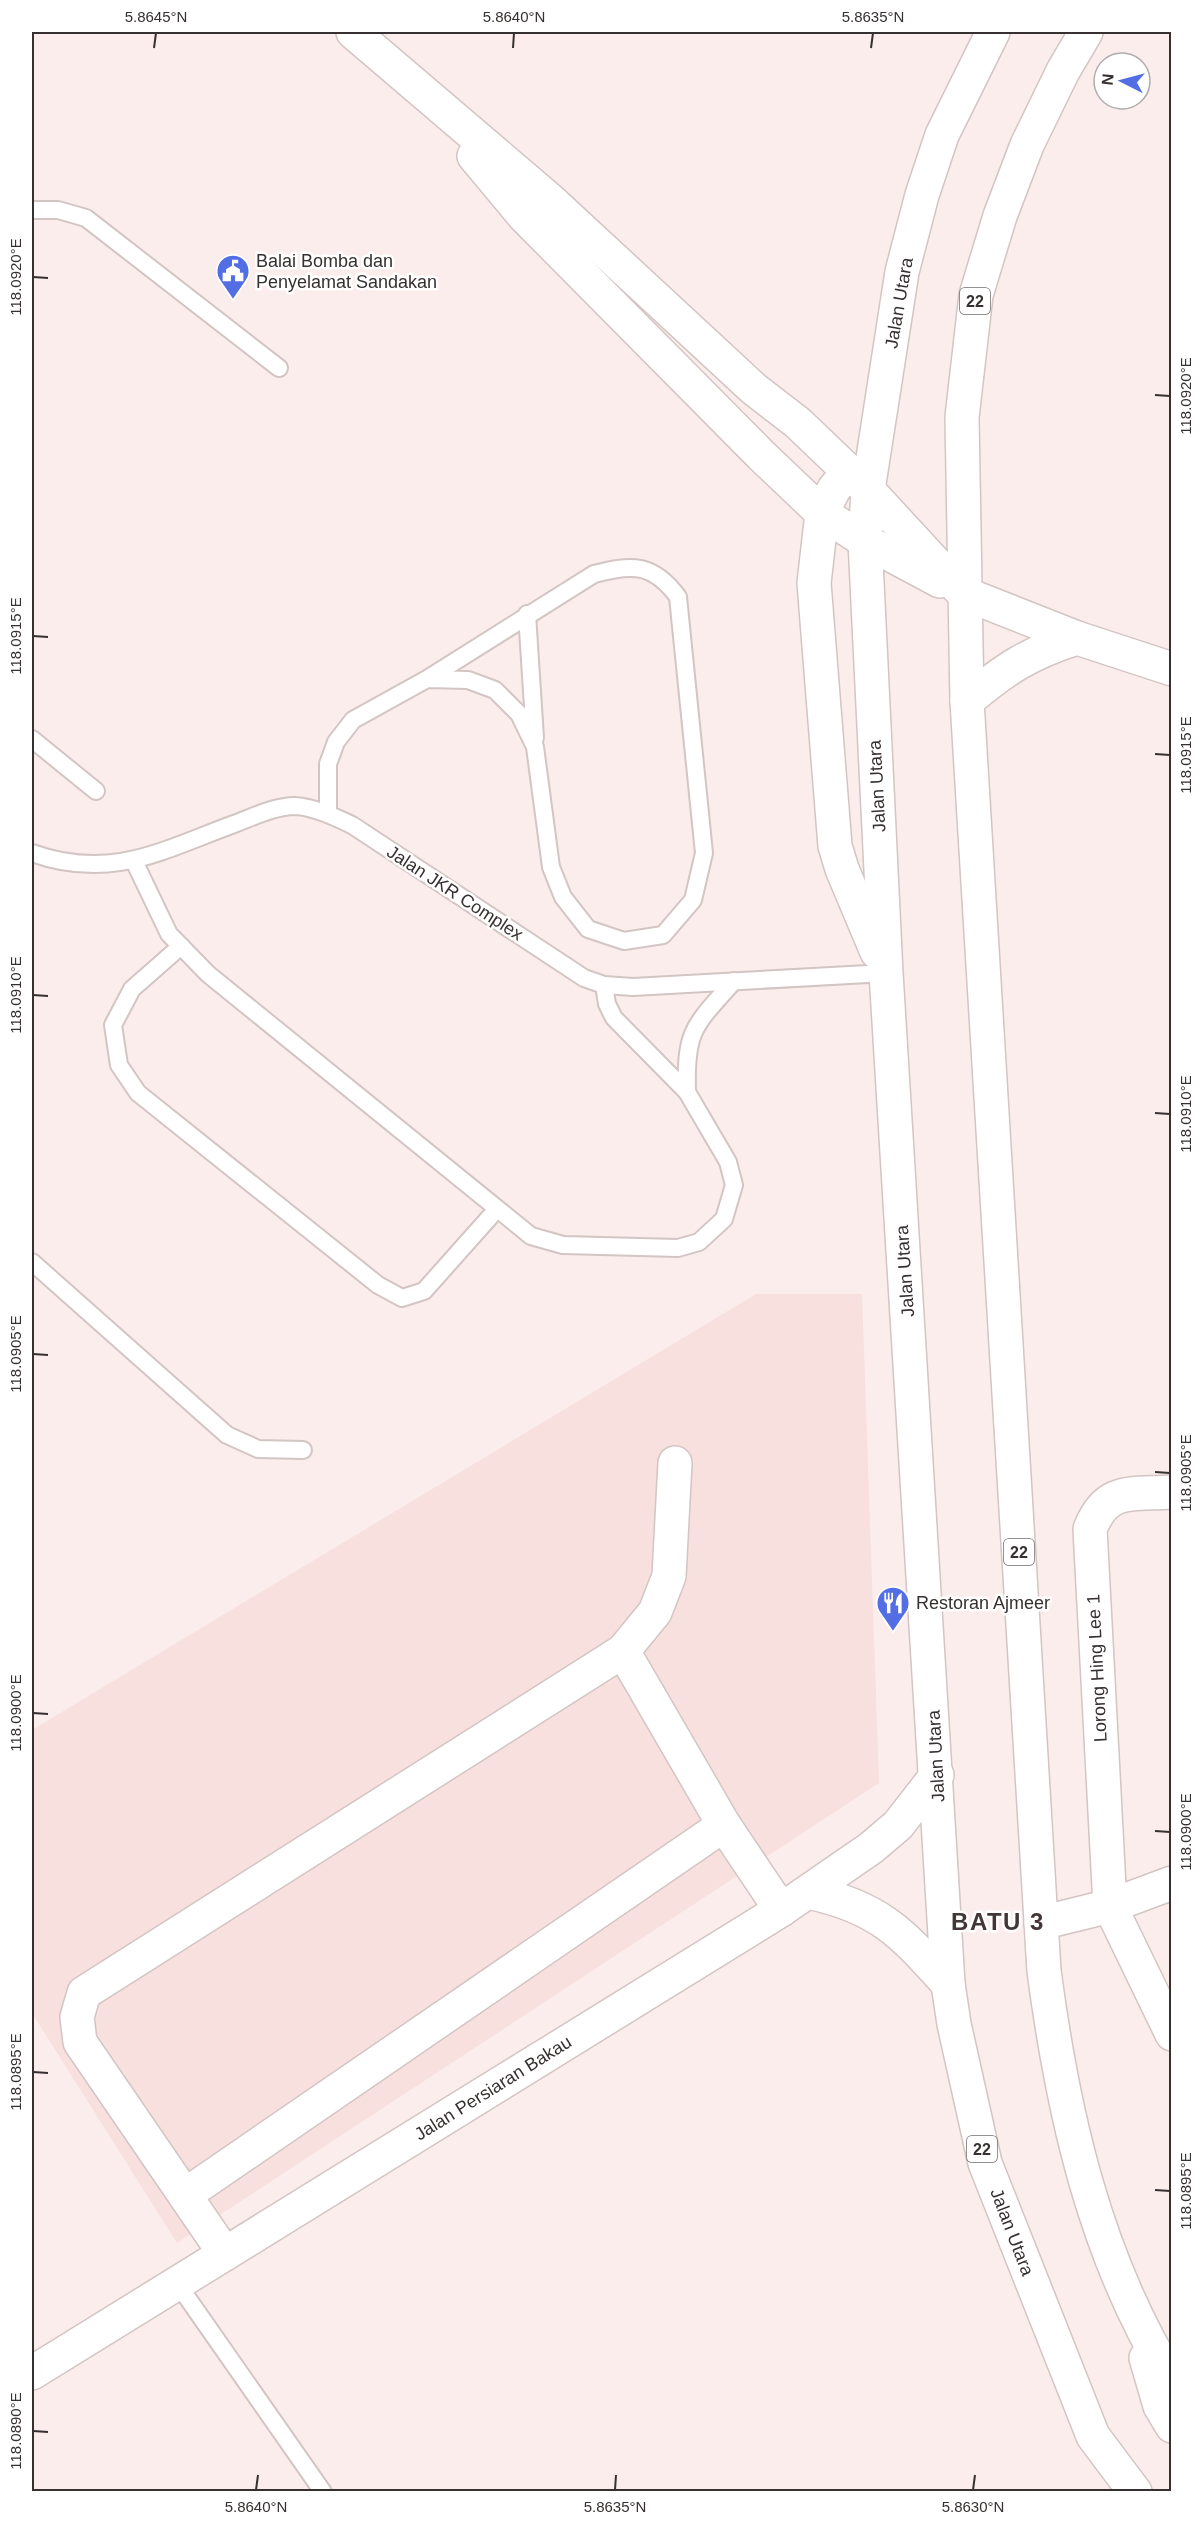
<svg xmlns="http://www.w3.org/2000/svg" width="1203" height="2523" font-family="Arial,sans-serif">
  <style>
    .built { fill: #f7e0de }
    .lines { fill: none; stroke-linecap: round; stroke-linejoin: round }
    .service-casing { stroke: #d3c5c3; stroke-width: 20 }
    .minor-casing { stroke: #d3c5c3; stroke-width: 36 }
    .secondary-casing { stroke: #d3c5c3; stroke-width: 36 }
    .trunk-casing { stroke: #d3c5c3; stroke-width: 36 }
    .service { stroke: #fff; stroke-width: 16 }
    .minor { stroke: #fff; stroke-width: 33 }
    .secondary { stroke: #fff; stroke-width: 33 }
    .trunk { stroke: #fff; stroke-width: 33 }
    .ticks { fill: none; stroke: #363130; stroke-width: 2 }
    .labels { text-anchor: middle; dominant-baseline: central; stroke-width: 5; stroke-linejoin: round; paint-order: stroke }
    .shield { fill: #fff; stroke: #726f6e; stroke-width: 1.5 }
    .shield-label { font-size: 16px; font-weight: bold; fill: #363130 }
    .poi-label { font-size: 18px; fill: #363130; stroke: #fff; text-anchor: start }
    .street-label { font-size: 18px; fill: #363130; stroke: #fff }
    .district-label { font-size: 24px; font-weight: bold; letter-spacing: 1.5px; fill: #423736; stroke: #fff }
    .neatline { fill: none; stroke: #363130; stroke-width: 2 }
    .ticks-label { font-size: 15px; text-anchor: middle; fill: #363130 }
  </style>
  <rect width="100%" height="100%" fill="#fbedeb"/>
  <path class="built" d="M 756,1294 L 862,1294 L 879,1783 L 177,2243 L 32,2013 L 32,1730 Z"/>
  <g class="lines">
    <g class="service-casing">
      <g id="service">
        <path d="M 32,210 L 58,210 L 86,218 L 279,368"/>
        <path d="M 527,614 L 535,738"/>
        <path d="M 32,739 L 96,791"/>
        <path d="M 328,814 L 328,764 L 336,742 L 353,720 L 427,679 L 594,574 C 632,564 653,563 678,597 L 704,853 L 693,900 L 663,935 L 624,941 L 588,929 L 563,897 L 551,867 L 535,747 L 519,714 L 495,690 L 468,680 L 427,679"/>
        <path d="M 32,853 C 110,881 161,851 234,824 C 253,817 275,806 295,806 C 314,807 335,817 352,825 L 584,978 L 604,985 L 633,987 L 886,973"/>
        <path d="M 134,861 L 169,934 L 208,974 L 531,1236 L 563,1245 L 678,1248 L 699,1242 L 724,1219 L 734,1185 L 728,1162 L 687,1092 L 614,1018 L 607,1004 L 604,985"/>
        <path d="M 181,946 L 132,989 L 113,1025 L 119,1065 L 138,1093 L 378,1285 L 402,1298 L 424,1291 L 497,1209"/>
        <path d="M 687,1092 C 685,1030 694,1026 734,981"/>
        <path d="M 32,1262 L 227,1435 L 258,1449 L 303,1450"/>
        <path d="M 177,2283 L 323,2492"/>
      </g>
    </g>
    <g class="minor-casing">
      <g id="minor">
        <path d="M 963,593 L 1077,638 L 1172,669"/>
        <path d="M 1172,1492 C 1132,1495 1107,1486 1090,1529 L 1110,1906 L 1172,2034"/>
        <path d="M 623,1651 L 724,1825 L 781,1910"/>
        <path d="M 1041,1923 L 1110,1906 L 1172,1883"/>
        <path d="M 185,2195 L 724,1825"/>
        <path d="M 225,2254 L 80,2042 L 77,2017 L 84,1993 L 623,1651 L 655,1612 L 669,1576 L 675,1463"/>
      </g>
    </g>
    <g class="secondary-casing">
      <g id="secondary">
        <path d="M 353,32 L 551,201 L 754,389 L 798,423 L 868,490 L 963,593"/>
        <path d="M 474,156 L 524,216 L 762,456 L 822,513 L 865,541 L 940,581"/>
        <path d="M 808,1892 C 879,1907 901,1932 948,1984"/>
        <path d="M 32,2373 L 781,1910 L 871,1848 L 898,1825 L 937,1775"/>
      </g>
    </g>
    <g class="trunk-casing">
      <g id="trunk">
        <path d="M 993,32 L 942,135 L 922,195 L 902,272 L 868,490 L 865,541 L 886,973 L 948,1984 L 954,2024 L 985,2163 L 1093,2436 L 1135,2492"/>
        <path d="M 1086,32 L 1063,71 L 1027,145 L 1000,216 L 976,295 L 962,417 L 967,701 L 1044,1971 C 1063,2114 1095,2257 1172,2381"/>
        <path d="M 848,472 L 834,489 L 822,513 L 814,583 L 835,846 L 842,869 L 877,952"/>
        <path d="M 967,701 C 1005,669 1029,653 1077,638"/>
        <path d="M 1146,2358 L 1160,2406 L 1172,2426"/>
      </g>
    </g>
    <use href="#service" class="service"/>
    <use href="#minor" class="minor"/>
    <use href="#secondary" class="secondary"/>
    <use href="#trunk" class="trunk"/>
  </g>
  <path class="ticks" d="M 154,48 L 156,33M 513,48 L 514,33M 871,48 L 873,33M 33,277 L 48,278M 1155,395 L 1170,396M 33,636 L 48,637M 1155,754 L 1170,755M 33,995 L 48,996M 1155,1113 L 1170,1114M 33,1354 L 48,1355M 1155,1472 L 1170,1473M 33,1713 L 48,1714M 1155,1831 L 1170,1832M 33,2072 L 48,2073M 1155,2190 L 1170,2191M 33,2431 L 48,2432M 256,2490 L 258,2475M 615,2490 L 616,2475M 973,2490 L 975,2475"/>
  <defs>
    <g id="civic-pin" transform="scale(1.725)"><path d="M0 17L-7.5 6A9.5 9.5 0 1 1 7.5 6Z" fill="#536ee4" stroke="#fff"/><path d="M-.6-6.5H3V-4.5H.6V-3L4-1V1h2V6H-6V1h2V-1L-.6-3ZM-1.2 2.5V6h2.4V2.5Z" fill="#fff"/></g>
    <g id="restaurant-pin" transform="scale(1.725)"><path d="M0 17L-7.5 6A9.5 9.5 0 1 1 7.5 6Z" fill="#536ee4" stroke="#fff"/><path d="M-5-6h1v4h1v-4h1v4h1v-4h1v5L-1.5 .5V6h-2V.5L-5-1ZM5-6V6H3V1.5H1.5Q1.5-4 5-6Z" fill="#fff"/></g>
  </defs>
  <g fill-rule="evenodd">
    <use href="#civic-pin" x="233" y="271"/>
    <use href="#restaurant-pin" x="893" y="1603"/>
  </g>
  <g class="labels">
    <g class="shield">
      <rect x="960" y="288" width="30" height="26" rx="4.5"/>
      <rect x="1004" y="1539" width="30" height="26" rx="4.5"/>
      <rect x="967" y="2136" width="30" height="26" rx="4.5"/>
    </g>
    <g class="shield-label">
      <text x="975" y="301">22</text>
      <text x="1019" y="1552">22</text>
      <text x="982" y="2149">22</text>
    </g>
    <g class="poi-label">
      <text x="256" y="261">Balai Bomba dan<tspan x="256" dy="21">Penyelamat Sandakan</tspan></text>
      <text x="916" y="1603">Restoran Ajmeer</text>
    </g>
    <g class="street-label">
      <text transform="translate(899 303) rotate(-80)">Jalan Utara</text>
      <text transform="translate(877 786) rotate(-93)">Jalan Utara</text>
      <text transform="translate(455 893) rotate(33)">Jalan JKR Complex</text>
      <text transform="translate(905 1271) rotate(-94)">Jalan Utara</text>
      <text transform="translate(1097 1668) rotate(-93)">Lorong Hing Lee 1</text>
      <text transform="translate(936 1756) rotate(-93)">Jalan Utara</text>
      <text transform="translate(493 2088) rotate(-32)">Jalan Persiaran Bakau</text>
      <text transform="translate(1012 2232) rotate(69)">Jalan Utara</text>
    </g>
    <g class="district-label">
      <text x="998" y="1921">BATU 3</text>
    </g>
  </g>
  <rect width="1203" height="2523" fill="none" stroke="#ffffff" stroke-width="66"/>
  <g transform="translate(1122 81) rotate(276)"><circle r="28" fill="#ffffff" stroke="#afadac" stroke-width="1.5"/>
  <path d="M0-4.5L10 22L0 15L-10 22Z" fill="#536ee4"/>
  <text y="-9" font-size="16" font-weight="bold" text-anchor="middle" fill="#363130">N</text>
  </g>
  <rect x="33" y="33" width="1137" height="2457" class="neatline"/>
  <g class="ticks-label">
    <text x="156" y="22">5.8645°N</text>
    <text x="514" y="22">5.8640°N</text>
    <text x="873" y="22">5.8635°N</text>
    <text transform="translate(16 277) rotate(-90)" y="5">118.0920°E</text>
    <text transform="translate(1186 396) rotate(-90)" y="5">118.0920°E</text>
    <text transform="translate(16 636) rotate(-90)" y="5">118.0915°E</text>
    <text transform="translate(1186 755) rotate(-90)" y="5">118.0915°E</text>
    <text transform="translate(16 995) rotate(-90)" y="5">118.0910°E</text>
    <text transform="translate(1186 1114) rotate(-90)" y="5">118.0910°E</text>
    <text transform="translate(16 1354) rotate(-90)" y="5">118.0905°E</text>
    <text transform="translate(1186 1473) rotate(-90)" y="5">118.0905°E</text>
    <text transform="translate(16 1713) rotate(-90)" y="5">118.0900°E</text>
    <text transform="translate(1186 1832) rotate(-90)" y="5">118.0900°E</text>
    <text transform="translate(16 2072) rotate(-90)" y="5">118.0895°E</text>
    <text transform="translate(1186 2191) rotate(-90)" y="5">118.0895°E</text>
    <text transform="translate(16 2431) rotate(-90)" y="5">118.0890°E</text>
    <text x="256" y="2512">5.8640°N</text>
    <text x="615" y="2512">5.8635°N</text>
    <text x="973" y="2512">5.8630°N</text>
  </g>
</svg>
